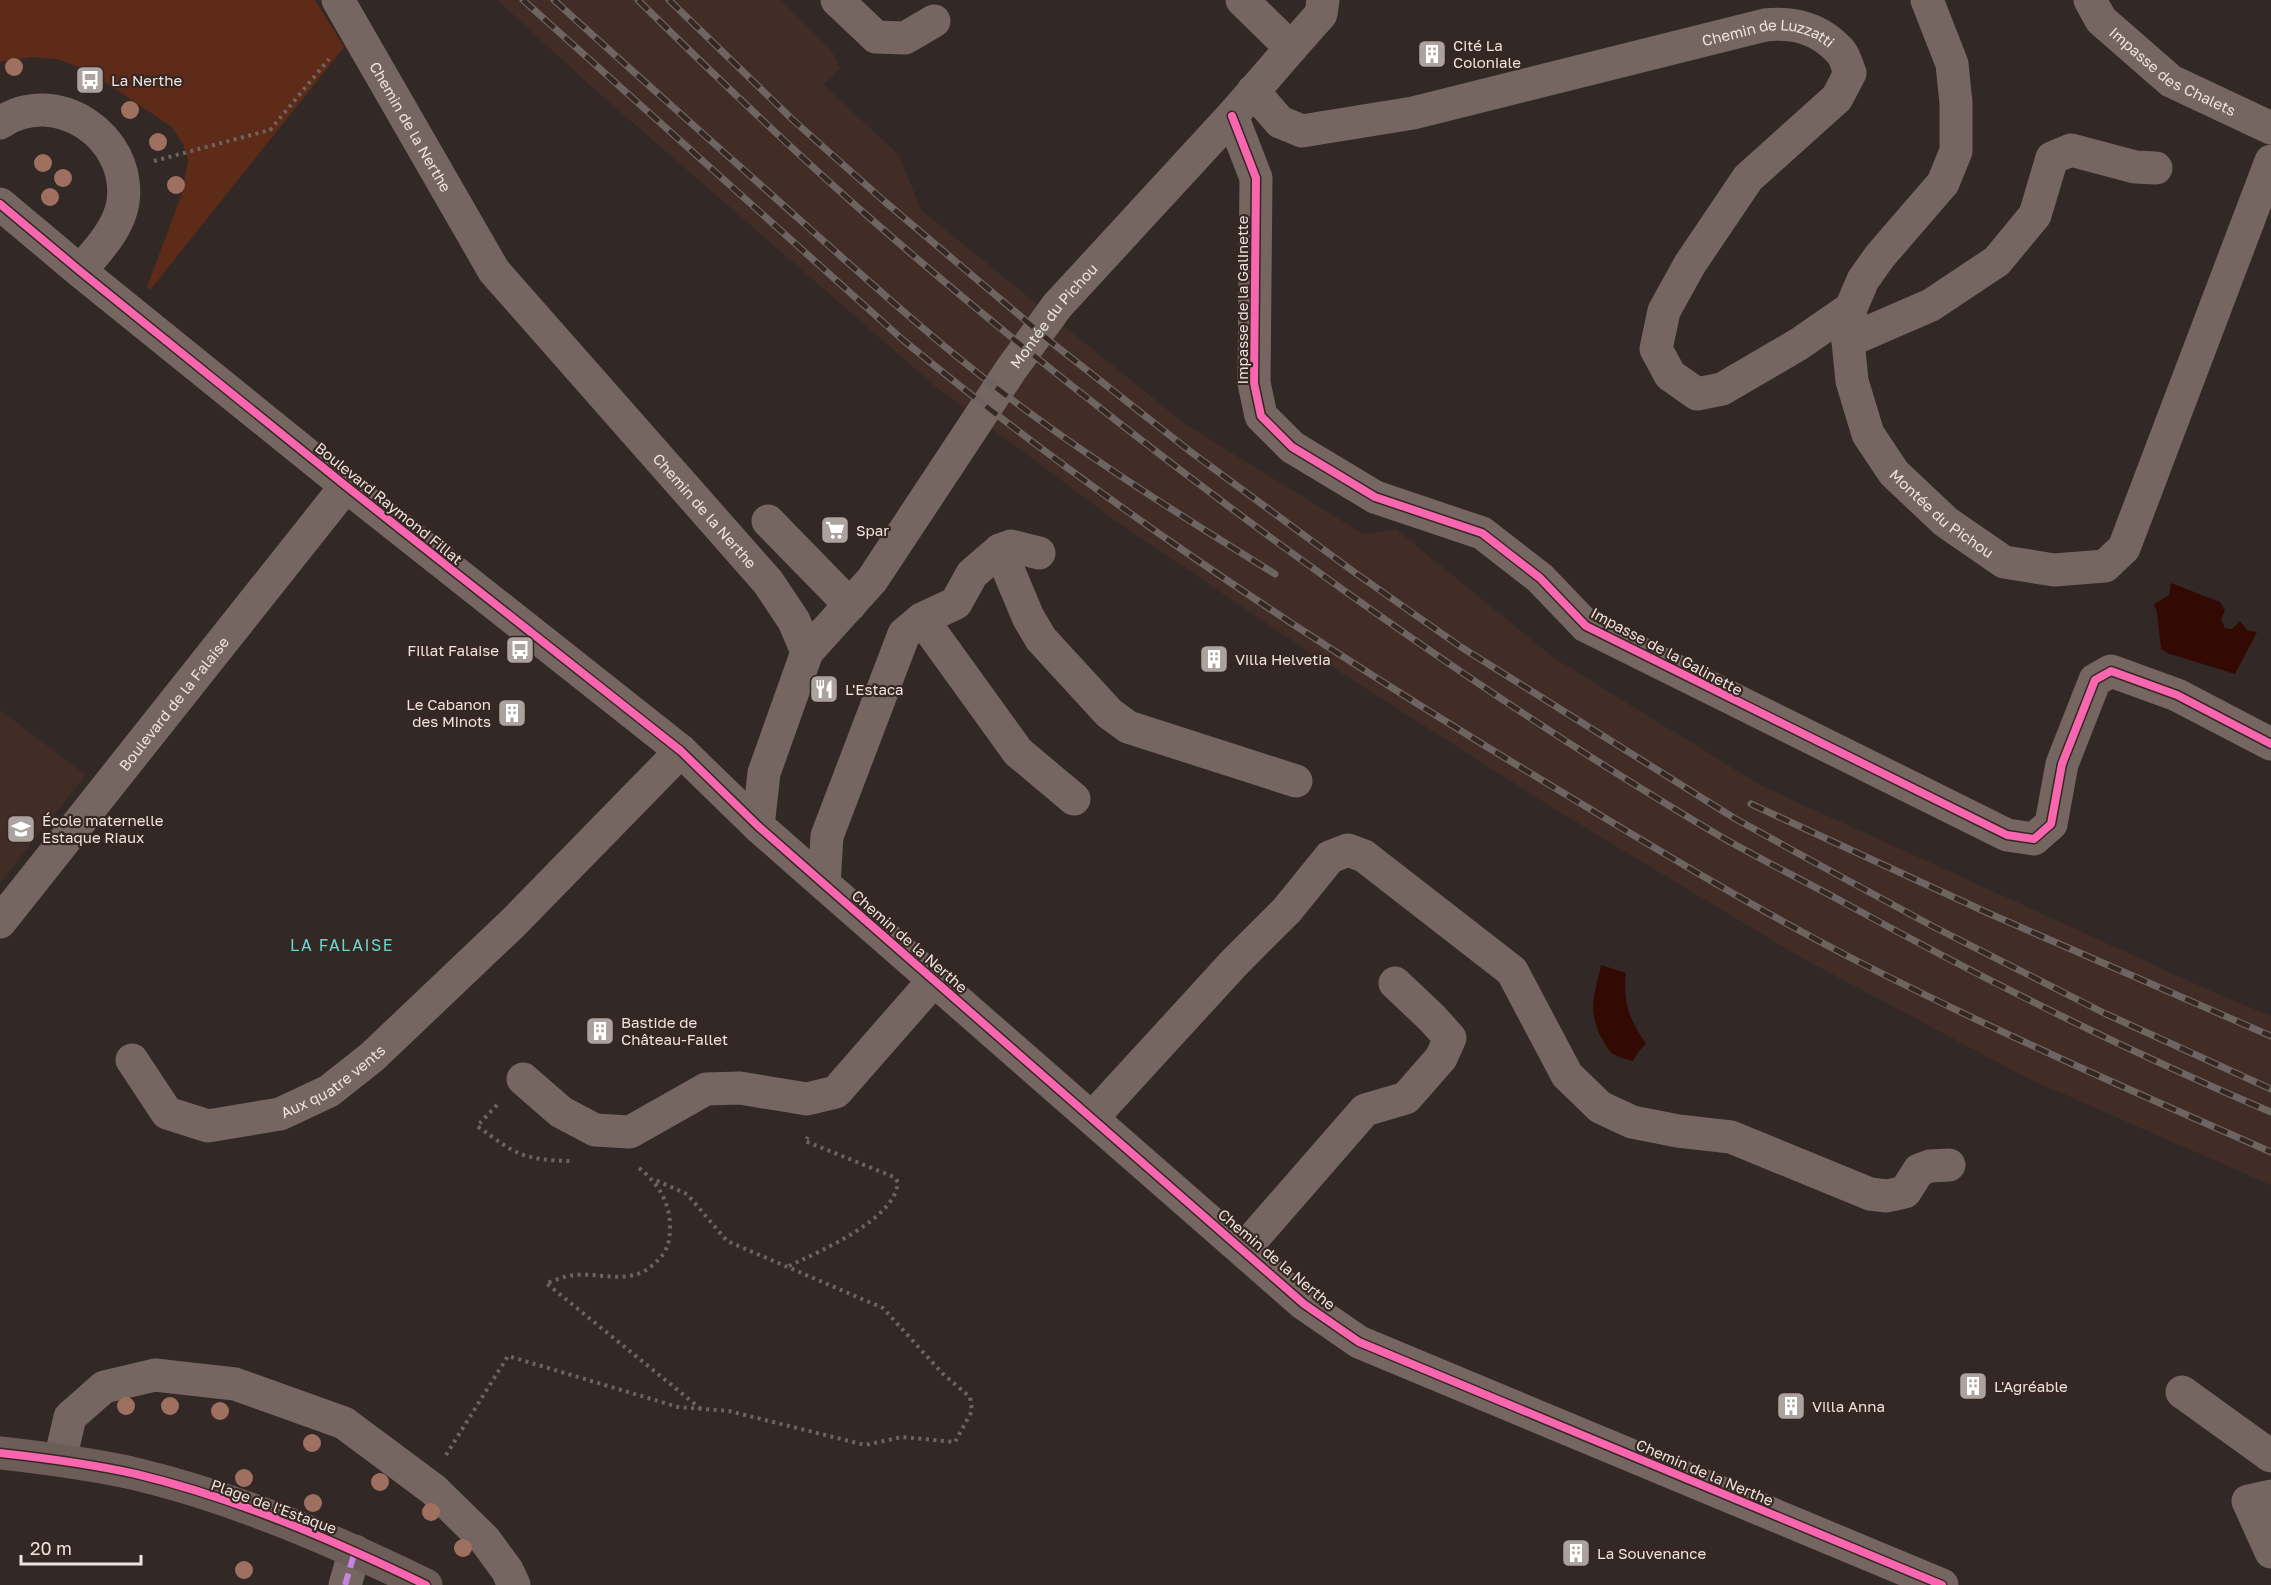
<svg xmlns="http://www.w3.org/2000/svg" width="2271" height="1585" font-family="'Golos Text',sans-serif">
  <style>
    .built { fill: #412c26 }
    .green { fill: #5e2b18 }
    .water { fill: #330a03 }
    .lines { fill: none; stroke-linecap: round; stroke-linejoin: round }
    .path { stroke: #6e635f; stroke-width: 4; stroke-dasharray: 3 4.5; stroke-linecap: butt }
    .minor { stroke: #766661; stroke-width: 33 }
    .major { stroke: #6d5d59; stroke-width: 33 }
    .rail-casing { stroke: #6e6461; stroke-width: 7 }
    .rail { stroke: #362722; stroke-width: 4.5; stroke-dasharray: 14; stroke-linecap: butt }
    .quiet { stroke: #c483df; stroke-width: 6; stroke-dasharray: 12 6; stroke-linecap: butt }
    .cycleway-casing { stroke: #362722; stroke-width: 11 }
    .cycleway { stroke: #f766af; stroke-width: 8 }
    .tree { fill: #9f7060 }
    .labels { text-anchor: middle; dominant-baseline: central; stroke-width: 4.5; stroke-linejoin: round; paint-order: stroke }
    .poi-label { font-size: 15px; fill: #ede3df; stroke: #362722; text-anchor: start }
    .street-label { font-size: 15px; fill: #ede3df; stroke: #362722 }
    .neighbourhood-label { font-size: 16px; letter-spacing: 1.5px; fill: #6bd6d0; stroke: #362722 }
  </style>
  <rect width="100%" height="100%" fill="#322926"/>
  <g class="built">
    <path d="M 497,0 L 781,0 L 831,50 L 840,68 L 824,85 L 899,155 L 921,210 L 1185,424 L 1363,534 L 1396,529 L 1554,658 L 1762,786 L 2220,995 L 2271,1016 L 2271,1185 L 2029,1079 L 1802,958 L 1556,810 L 1309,652 L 1113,519 L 935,386 L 593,88 Z"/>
    <path d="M 0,710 L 86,775 L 0,883 Z"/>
  </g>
  <path class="green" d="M 0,0 L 315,0 L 344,47 L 150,290 L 147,287 L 182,194 L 188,160 L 183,144 L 172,127 L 87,70 L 57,59 L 31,57 L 0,62 Z"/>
  <g class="water">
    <path d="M 2171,583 L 2220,602 L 2225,610 L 2221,619 L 2225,628 L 2232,629 L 2240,621 L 2247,630 L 2257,632 L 2235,674 L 2167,653 L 2161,649 L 2157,612 L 2154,604 L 2169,595 Z"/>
    <path d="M 1601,965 L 1626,973 C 1623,1004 1629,1018 1646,1044 L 1639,1051 L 1633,1061 C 1627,1059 1621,1058 1615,1055 C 1608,1051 1605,1044 1601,1037 C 1587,1010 1595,993 1601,965 Z"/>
  </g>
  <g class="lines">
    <g class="path">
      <path d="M 154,161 L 270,130 L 329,59"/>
      <path d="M 497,1105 L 477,1126 C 516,1154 522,1160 571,1161"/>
      <path d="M 639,1168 C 657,1182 670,1202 670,1226 C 670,1243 667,1252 655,1263 C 630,1288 597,1270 568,1276 C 560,1278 553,1281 546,1283 L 701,1409"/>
      <path d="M 789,1266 C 820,1251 895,1220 898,1182 L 894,1177 L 805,1141 L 808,1137"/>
      <path d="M 446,1455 L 508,1356 L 678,1407 L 729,1411 L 865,1445 L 902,1437 L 955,1442 L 972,1411 L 970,1397 L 943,1374 L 883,1308 L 727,1241 L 687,1194 L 653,1179"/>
    </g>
    <g class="minor">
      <path id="s1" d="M 338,0 L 494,271 L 768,582 L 794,621 L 807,652 L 764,773 L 758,826"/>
      <path d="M 837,0 L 876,37 L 905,38 L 934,21"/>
      <path d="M 1242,0 L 1291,48"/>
      <path id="s2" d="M 1927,0 L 1952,64 L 1956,103 L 1956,151 L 1943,183 L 1880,256 L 1863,280 L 1851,308 L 1848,341 L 1852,381 L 1868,434 L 1894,473 L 1946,522 L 2004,562 L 2054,570 L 2105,566 L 2124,548 L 2271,161"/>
      <path id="s3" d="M 2090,0 L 2101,20 L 2171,81 L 2271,128"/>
      <path id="s4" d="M 1253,91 L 1280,122 L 1302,131 L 1413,113 L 1765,25 C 1794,22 1819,28 1840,51 C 1845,56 1847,66 1850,73 L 1837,98 L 1748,178 L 1690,264 L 1664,311 L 1656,349 L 1670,375 L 1697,394 L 1722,389 L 1799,344 L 1851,308"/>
      <path d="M 1232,116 L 1256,178 L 1254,383 L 1261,416 L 1292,447 L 1375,497 L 1482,533 L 1540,578 L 1586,626 L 2007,835 L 2034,839 L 2051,824 L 2062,764 L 2095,680 L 2111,671 L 2177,695 L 2271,744"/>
      <path d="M 0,123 C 55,85 132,136 123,202 C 119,229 97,251 80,271"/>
      <path d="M 0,204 L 80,271 L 346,486 L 681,751 L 758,826 L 824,884 L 1304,1304 L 1359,1342 L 1942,1585"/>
      <path d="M 1848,341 L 1931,305 L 1997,261 L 2035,215 L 2052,158 L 2071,150 L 2135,167 L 2156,168"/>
      <path d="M 768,521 L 850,605"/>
      <path d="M 1000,550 L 1028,617 L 1041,639 L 1109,713 L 1128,727 L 1296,781"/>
      <path d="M 922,619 L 1018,752 L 1074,799"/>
      <path id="s5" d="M 807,652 L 872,580 L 1012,368 L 1057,306 L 1232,116 L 1291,48 L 1321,14 L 1323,0"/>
      <path d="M 824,884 L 827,836 L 904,634 L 922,619 L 956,603 L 972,574 L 1000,550 L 1011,546 L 1039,553"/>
      <path id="s6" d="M 0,922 L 346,486"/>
      <path id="s7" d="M 132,1060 L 167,1113 L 208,1126 L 280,1114 L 329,1091 L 372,1057 L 513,923 L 681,751"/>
      <path d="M 523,1079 L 561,1112 L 595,1130 L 630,1132 L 706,1089 L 740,1088 L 807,1099 L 836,1092 L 934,980"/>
      <path d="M 1092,1118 L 1235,962 L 1287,910 L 1330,857 L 1348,850 L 1364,856 L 1512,971 L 1567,1075 L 1600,1107 L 1632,1122 L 1678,1131 L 1731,1137 L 1870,1194 L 1887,1196 L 1905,1192 L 1919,1170 L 1930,1166 L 1949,1165"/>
      <path d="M 1243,1250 L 1365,1110 L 1406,1098 L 1441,1058 L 1450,1038 L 1432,1018 L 1395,983"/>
      <path d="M 2182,1392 L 2271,1456"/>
      <path d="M 60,1460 L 70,1417 L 104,1387 L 155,1375 L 235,1384 L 344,1423 L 434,1490 L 485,1540 L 507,1570 L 514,1585"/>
      <path d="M 2271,1496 L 2248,1501 L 2271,1552"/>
      <path d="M 345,1585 L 355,1551"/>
    </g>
    <path class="major" d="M 0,1453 C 45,1458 91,1464 136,1474 C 236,1498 333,1540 426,1585"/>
    <g class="rail-casing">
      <g id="rail">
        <path d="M 523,0 L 903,340 C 1091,495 1294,629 1502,756 C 1621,828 1740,901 1863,964 C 1997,1032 2134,1092 2271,1152"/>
        <path d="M 554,0 C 635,74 718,147 800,220 C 871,283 942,348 1019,405 C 1101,466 1188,520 1275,574"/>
        <path d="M 638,0 C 714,75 791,149 871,219 C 1004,335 1143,444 1285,548 C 1425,650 1569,747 1718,835 C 1758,858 1800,879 1841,901 C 1981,978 2124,1050 2271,1112"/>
        <path d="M 669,0 L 793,120 L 884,201 L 1051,342 L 1191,452 L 1354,572 L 1461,647 L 1734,818 L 1812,861 L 1934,927 L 2106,1014 L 2271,1089"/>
        <path d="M 1751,804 L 1988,913 L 2271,1036"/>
      </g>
    </g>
    <use href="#rail" class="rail"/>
    <path class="quiet" d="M 345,1585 L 355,1551"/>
    <g class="cycleway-casing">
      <g id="cycleway">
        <path d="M 1232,116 L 1256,178 L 1254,383 L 1261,416 L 1292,447 L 1375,497 L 1482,533 L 1540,578 L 1586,626 L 2007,835 L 2034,839 L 2051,824 L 2062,764 L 2095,680 L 2111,671 L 2177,695 L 2271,744"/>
        <path d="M 0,204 L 80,271 L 346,486 L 681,751 L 758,826 L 824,884 L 1304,1304 L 1359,1342 L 1942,1585"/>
        <path d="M 0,1453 C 45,1458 91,1464 136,1474 C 236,1498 333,1540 426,1585"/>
      </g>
    </g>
    <use href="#cycleway" class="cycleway"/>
  </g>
  <g class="tree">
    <circle cx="14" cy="67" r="9"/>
    <circle cx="130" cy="110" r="9"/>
    <circle cx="158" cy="142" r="9"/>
    <circle cx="43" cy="163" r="9"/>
    <circle cx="63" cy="178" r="9"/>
    <circle cx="176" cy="185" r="9"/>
    <circle cx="50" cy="197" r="9"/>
    <circle cx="126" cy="1406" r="9"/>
    <circle cx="170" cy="1406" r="9"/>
    <circle cx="220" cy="1411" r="9"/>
    <circle cx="312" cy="1443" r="9"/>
    <circle cx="244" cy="1478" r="9"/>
    <circle cx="380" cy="1482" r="9"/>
    <circle cx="313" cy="1503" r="9"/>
    <circle cx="431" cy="1512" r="9"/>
    <circle cx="463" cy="1548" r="9"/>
    <circle cx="244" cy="1570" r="9"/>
  </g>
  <defs>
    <g id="building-square" transform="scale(1.5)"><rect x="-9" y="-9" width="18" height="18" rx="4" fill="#aca29e" stroke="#362722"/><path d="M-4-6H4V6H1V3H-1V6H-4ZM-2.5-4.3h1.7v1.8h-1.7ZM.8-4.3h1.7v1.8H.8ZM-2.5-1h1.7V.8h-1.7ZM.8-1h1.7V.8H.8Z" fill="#fff"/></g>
    <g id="bus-square" transform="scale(1.5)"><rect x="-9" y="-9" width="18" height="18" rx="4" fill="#aca29e" stroke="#362722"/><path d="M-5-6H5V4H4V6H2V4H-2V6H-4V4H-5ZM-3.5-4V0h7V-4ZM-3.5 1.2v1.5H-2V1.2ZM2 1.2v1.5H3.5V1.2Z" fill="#fff"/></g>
    <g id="supermarket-square" transform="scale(1.5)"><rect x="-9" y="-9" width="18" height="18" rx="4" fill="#aca29e" stroke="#362722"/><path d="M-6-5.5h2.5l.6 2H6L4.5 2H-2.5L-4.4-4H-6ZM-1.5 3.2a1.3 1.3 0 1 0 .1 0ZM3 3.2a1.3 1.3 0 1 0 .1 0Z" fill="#fff"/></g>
    <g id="restaurant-square" transform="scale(1.5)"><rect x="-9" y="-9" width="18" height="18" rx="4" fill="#aca29e" stroke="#362722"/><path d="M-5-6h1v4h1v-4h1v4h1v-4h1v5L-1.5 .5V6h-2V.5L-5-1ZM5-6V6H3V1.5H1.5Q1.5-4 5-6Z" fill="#fff"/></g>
    <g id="school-square" transform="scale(1.5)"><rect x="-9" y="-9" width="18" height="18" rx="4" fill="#aca29e" stroke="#362722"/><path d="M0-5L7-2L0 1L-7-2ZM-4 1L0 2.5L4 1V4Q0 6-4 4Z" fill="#fff"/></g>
  </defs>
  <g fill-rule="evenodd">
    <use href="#building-square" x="1432" y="54"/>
    <use href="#bus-square" x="90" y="80"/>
    <use href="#supermarket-square" x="835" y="530"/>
    <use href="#bus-square" x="520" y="650"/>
    <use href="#building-square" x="1214" y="659"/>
    <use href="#restaurant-square" x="824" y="689"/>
    <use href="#building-square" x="512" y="713"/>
    <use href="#school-square" x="21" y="829"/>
    <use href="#building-square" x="600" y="1031"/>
    <use href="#building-square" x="1973" y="1386"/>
    <use href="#building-square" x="1791" y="1406"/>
    <use href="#building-square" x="1576" y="1553"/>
  </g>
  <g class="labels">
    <g class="poi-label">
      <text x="1453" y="45">Cité La<tspan x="1453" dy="17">Coloniale</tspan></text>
      <text x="111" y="80">La Nerthe</text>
      <text x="856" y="530">Spar</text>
      <text x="499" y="650" text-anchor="end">Fillat Falaise</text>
      <text x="1235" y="659">Villa Helvetia</text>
      <text x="845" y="689">L'Estaca</text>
      <text x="491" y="704" text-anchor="end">Le Cabanon<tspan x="491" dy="17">des Minots</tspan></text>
      <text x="42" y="820">École maternelle<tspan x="42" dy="17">Estaque Riaux</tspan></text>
      <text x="621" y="1022">Bastide de<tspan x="621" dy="17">Château-Fallet</tspan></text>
      <text x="1994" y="1386">L'Agréable</text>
      <text x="1812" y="1406">Villa Anna</text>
      <text x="1597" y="1553">La Souvenance</text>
    </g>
    <g class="street-label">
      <text stroke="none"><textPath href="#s4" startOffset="544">Chemin de Luzzatti</textPath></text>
      <text stroke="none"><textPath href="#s3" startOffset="112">Impasse des Chalets</textPath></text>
      <text stroke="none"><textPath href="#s1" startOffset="146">Chemin de la Nerthe</textPath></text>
      <text transform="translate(1242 300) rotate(-90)">Impasse de la Galinette</text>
      <text stroke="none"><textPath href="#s5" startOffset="418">Montée du Pichou</textPath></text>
      <text transform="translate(389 503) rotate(39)">Boulevard Raymond Fillat</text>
      <text stroke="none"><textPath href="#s1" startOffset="632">Chemin de la Nerthe</textPath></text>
      <text stroke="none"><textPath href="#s2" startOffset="585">Montée du Pichou</textPath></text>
      <text transform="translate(1667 651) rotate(28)">Impasse de la Galinette</text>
      <text stroke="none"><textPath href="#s6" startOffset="279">Boulevard de la Falaise</textPath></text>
      <text transform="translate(910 941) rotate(41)">Chemin de la Nerthe</text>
      <text stroke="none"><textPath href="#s7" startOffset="242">Aux quatre vents</textPath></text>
      <text transform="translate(1277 1259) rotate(40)">Chemin de la Nerthe</text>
      <text transform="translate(1705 1472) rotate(23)">Chemin de la Nerthe</text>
      <text transform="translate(274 1506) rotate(20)">Plage de l'Estaque</text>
    </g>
    <g class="neighbourhood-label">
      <text x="342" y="945">LA FALAISE</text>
    </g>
  </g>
  <path d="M21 1555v9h120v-9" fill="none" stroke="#ede3df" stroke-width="3"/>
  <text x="30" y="1555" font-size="18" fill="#ede3df" stroke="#362722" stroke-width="4.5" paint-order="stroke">20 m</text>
</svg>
